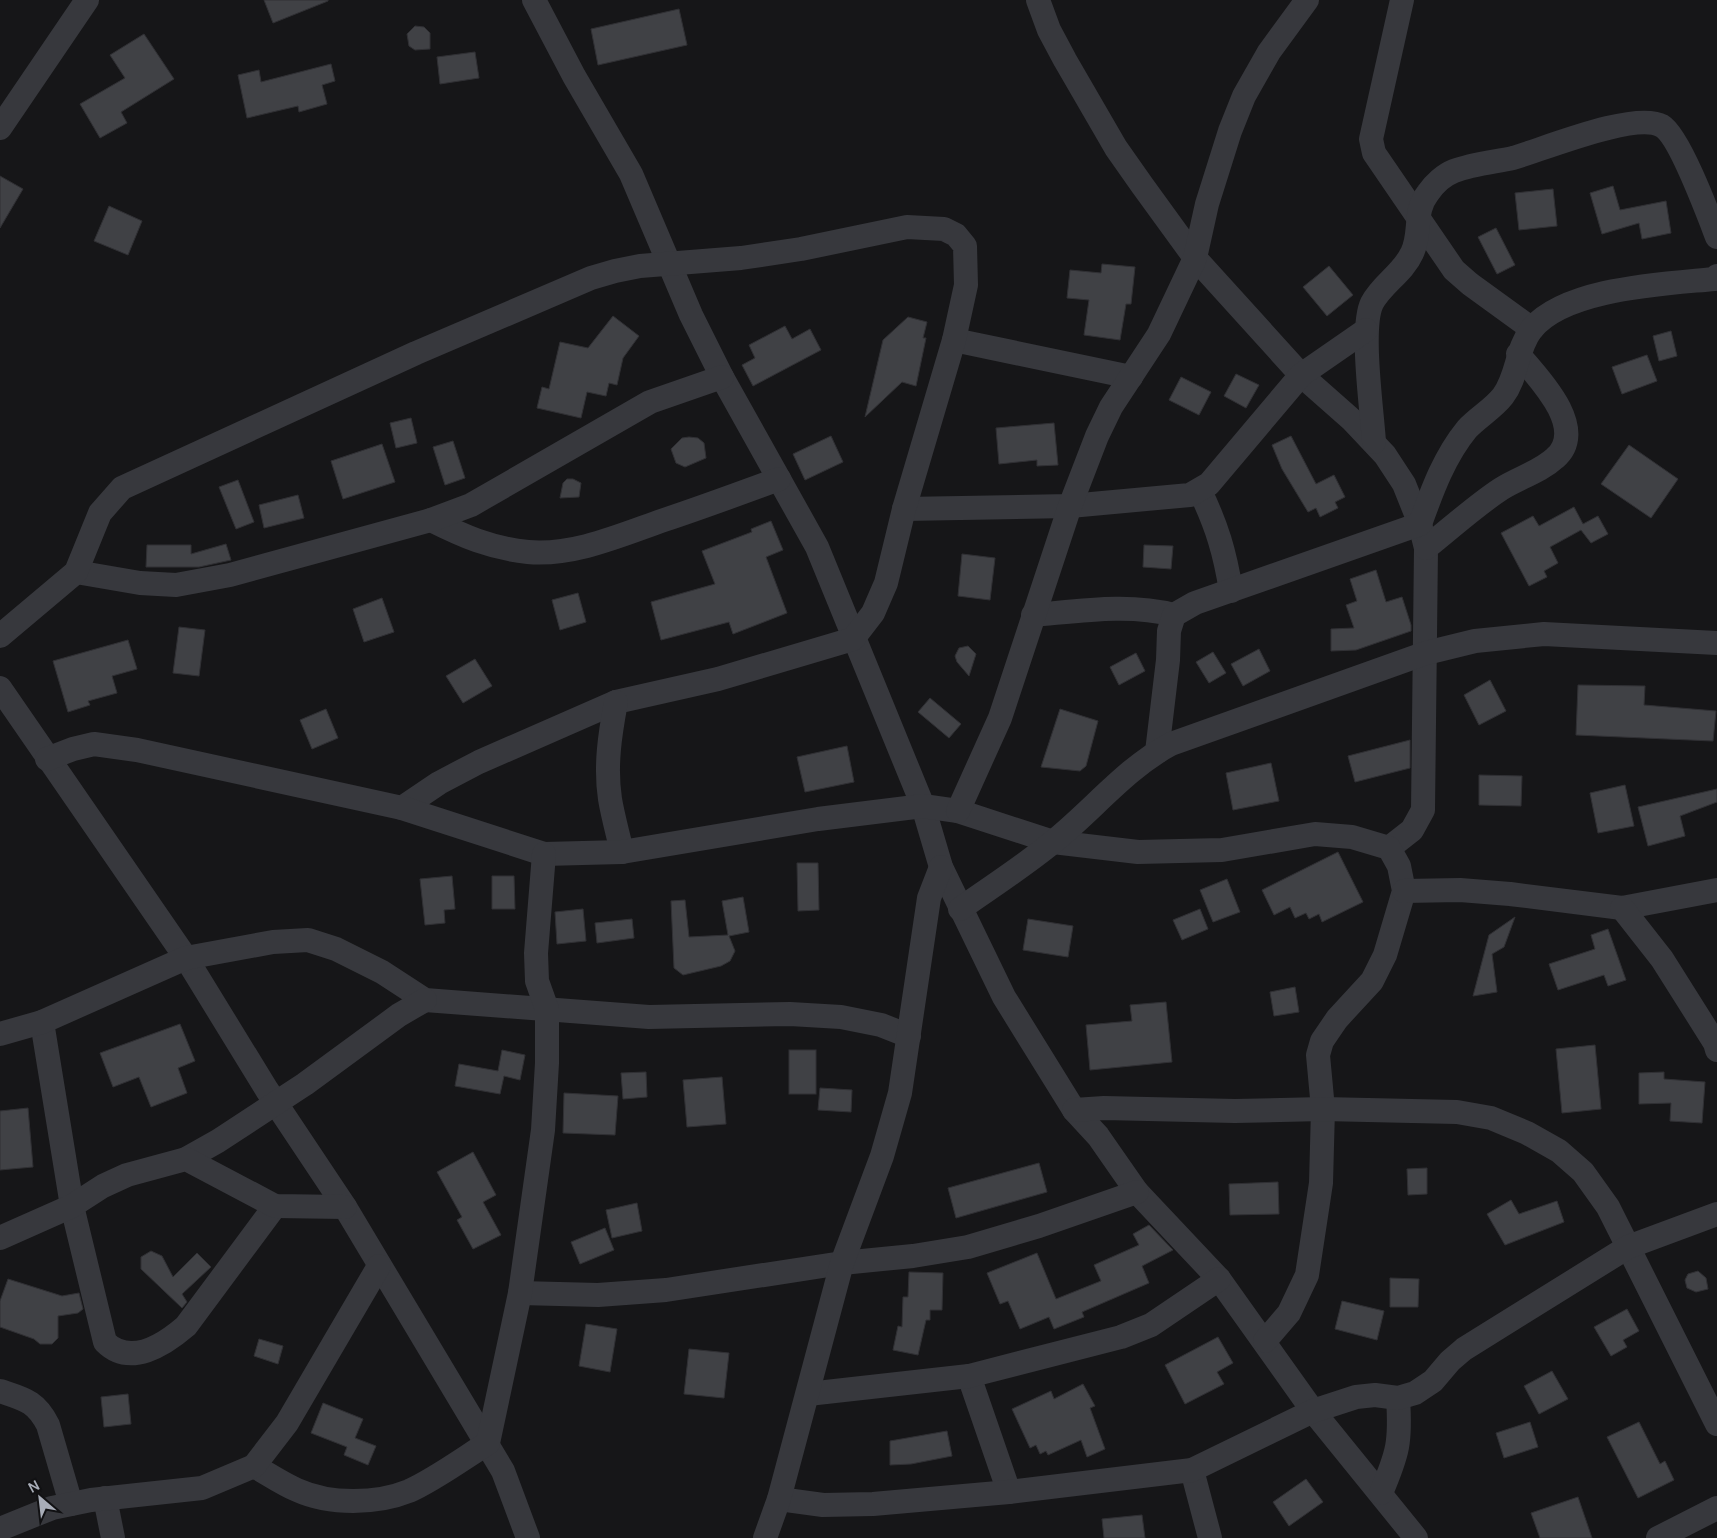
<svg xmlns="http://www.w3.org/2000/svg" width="1717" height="1538" font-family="Manrope,sans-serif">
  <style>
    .building { fill: #404145; stroke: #303034 }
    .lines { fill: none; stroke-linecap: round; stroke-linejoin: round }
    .minor { stroke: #37383d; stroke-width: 24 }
  </style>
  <rect width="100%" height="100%" fill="#161618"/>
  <g class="building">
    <path d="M 264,0 L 328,0 L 328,1 L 273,23 Z"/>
    <path d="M 679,9 L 687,45 L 598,65 L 591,29 Z"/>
    <path d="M 415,26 L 424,27 L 430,33 L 430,49 L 415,50 L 409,46 L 407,34 Z"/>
    <path d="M 144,34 L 174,79 L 121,112 L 127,123 L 100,138 L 80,104 L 125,78 L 110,55 Z"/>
    <path d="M 475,52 L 479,78 L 440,84 L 437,57 Z"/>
    <path d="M 331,64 L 335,81 L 322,85 L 327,104 L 299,112 L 298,106 L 247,118 L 238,75 L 259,70 L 261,82 Z"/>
    <path d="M 0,176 L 23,189 L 0,228 Z"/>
    <path d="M 1613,186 L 1620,210 L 1666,201 L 1671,233 L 1642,239 L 1639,223 L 1602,234 L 1590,193 Z"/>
    <path d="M 1553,189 L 1557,226 L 1519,230 L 1515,193 Z"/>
    <path d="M 109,206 L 142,221 L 128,255 L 94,241 Z"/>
    <path d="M 1496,228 L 1515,265 L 1497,274 L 1478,237 Z"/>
    <path d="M 1102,264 L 1135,267 L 1131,304 L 1126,304 L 1120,340 L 1084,335 L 1089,300 L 1067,298 L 1070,270 L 1101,273 Z"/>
    <path d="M 1329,266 L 1353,295 L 1327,316 L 1303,287 Z"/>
    <path d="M 613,316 L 639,336 L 623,358 L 617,385 L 609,383 L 606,396 L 587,392 L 581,418 L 537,408 L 542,387 L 549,389 L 560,342 L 588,348 Z"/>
    <path d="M 908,317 L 927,322 L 923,338 L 926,338 L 916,386 L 902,382 L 865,417 L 883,340 Z"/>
    <path d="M 785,326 L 792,339 L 810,329 L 821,350 L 753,386 L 742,365 L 755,358 L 749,345 Z"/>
    <path d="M 1671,331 L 1677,356 L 1659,361 L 1653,336 Z"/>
    <path d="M 1647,355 L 1657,381 L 1622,394 L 1612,367 Z"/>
    <path d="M 1236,374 L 1259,385 L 1246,408 L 1224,396 Z"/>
    <path d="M 1181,377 L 1211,392 L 1199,415 L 1169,400 Z"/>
    <path d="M 411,418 L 417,443 L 396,448 L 390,423 Z"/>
    <path d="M 1054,423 L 1058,465 L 1037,466 L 1037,460 L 999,464 L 996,428 Z"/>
    <path d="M 831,436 L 843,462 L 805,480 L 793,454 Z"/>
    <path d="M 1291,436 L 1316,484 L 1334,475 L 1345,497 L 1335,502 L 1338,508 L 1320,517 L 1316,508 L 1308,512 L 1282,469 L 1272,445 Z"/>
    <path d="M 689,437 L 698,438 L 704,443 L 706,458 L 685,467 L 676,463 L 671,449 L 682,438 Z"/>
    <path d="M 453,441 L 465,478 L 445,485 L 433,447 Z"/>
    <path d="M 382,444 L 395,482 L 343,499 L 331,461 Z"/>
    <path d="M 1629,445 L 1678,479 L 1651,518 L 1601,484 Z"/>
    <path d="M 567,479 L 573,479 L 581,483 L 579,497 L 560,498 L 563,483 Z"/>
    <path d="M 238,480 L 254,522 L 236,529 L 219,487 Z"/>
    <path d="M 298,495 L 304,518 L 264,528 L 259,505 Z"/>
    <path d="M 1574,507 L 1583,524 L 1598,516 L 1608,534 L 1591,543 L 1581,530 L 1550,547 L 1558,563 L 1544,571 L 1547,577 L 1529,586 L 1501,533 L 1533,516 L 1539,526 Z"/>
    <path d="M 771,521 L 783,550 L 766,557 L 787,613 L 733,634 L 729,622 L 661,640 L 651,602 L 715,584 L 702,551 L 752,532 L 751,529 Z"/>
    <path d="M 226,544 L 231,560 L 199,567 L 146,567 L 147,545 L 191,545 L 191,554 Z"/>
    <path d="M 1144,545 L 1173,546 L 1171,569 L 1143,567 Z"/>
    <path d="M 962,554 L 995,558 L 990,600 L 958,596 Z"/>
    <path d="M 1376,570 L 1386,602 L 1402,597 L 1411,625 L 1411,631 L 1356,650 L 1331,651 L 1331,629 L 1354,628 L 1346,605 L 1357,601 L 1350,579 Z"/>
    <path d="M 578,593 L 586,622 L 560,630 L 552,600 Z"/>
    <path d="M 382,598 L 394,632 L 364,642 L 353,609 Z"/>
    <path d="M 179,627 L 205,630 L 199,676 L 173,673 Z"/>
    <path d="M 128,640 L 137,669 L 112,676 L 117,693 L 88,701 L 90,705 L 68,712 L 53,661 Z"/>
    <path d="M 968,646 L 976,654 L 969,676 L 957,662 L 955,656 L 959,648 Z"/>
    <path d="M 1259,649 L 1270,671 L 1243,686 L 1231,664 Z"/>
    <path d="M 1213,652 L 1226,673 L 1209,683 L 1196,662 Z"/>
    <path d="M 1136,653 L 1145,671 L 1119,685 L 1110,667 Z"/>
    <path d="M 475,659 L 492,686 L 463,703 L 446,676 Z"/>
    <path d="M 1490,680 L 1506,711 L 1479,725 L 1464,695 Z"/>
    <path d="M 1578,685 L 1645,686 L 1644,705 L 1716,711 L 1713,741 L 1576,735 Z"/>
    <path d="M 930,698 L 961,724 L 949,738 L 918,712 Z"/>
    <path d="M 326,709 L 338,738 L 312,749 L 300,720 Z"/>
    <path d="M 1060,709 L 1098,721 L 1086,766 L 1080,771 L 1041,767 Z"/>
    <path d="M 1410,740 L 1410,768 L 1355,782 L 1348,756 Z"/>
    <path d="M 847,746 L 854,782 L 805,792 L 797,757 Z"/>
    <path d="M 1271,763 L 1279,801 L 1233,810 L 1226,773 Z"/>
    <path d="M 1479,775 L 1522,776 L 1521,806 L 1479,805 Z"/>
    <path d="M 1625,785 L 1634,826 L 1598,833 L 1590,793 Z"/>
    <path d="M 1717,789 L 1717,802 L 1680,816 L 1685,836 L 1648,846 L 1638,807 Z"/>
    <path d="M 1338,852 L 1363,902 L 1322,922 L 1319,914 L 1309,919 L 1306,913 L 1295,918 L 1290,907 L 1274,915 L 1262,890 Z"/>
    <path d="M 797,863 L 818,863 L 819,910 L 798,911 Z"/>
    <path d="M 452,876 L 455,909 L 444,910 L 445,923 L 425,925 L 420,879 Z"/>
    <path d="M 492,876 L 514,876 L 515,909 L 492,909 Z"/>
    <path d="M 1227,879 L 1240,912 L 1213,922 L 1200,890 Z"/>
    <path d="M 743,897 L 749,932 L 729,936 L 735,951 L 730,961 L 721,966 L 683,975 L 674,968 L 671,901 L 685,900 L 689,937 L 728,935 L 722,901 Z"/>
    <path d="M 583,909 L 586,941 L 557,944 L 555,912 Z"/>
    <path d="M 1200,909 L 1208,929 L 1182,940 L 1173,920 Z"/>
    <path d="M 1515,917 L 1504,947 L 1492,954 L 1497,992 L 1473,996 L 1489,935 Z"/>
    <path d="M 632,919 L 634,938 L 597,943 L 595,923 Z"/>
    <path d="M 1028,919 L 1073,926 L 1068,957 L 1023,950 Z"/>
    <path d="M 1608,929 L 1626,980 L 1608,986 L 1604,975 L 1558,990 L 1549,964 L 1595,949 L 1591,935 Z"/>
    <path d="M 1295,987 L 1299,1012 L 1274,1016 L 1270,992 Z"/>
    <path d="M 1166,1002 L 1172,1062 L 1090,1070 L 1086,1025 L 1132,1021 L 1130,1005 Z"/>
    <path d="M 180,1024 L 195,1061 L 178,1068 L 187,1093 L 151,1107 L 139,1077 L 113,1087 L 100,1053 Z"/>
    <path d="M 1595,1045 L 1601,1109 L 1562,1113 L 1556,1049 Z"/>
    <path d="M 502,1050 L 525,1055 L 520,1080 L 504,1076 L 500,1094 L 455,1086 L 459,1064 L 498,1071 Z"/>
    <rect x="789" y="1050" width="27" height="44"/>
    <path d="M 646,1072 L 647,1097 L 623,1099 L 621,1073 Z"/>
    <path d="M 1664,1072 L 1664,1079 L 1705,1082 L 1702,1123 L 1670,1121 L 1671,1103 L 1639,1104 L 1639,1073 Z"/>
    <path d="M 722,1077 L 726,1124 L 687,1127 L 683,1080 Z"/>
    <path d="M 820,1088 L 852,1090 L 851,1112 L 818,1110 Z"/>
    <path d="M 564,1093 L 618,1096 L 615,1135 L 563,1133 Z"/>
    <path d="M 28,1108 L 33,1167 L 0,1170 L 0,1111 Z"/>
    <path d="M 473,1152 L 496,1195 L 483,1202 L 501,1235 L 473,1249 L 457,1220 L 462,1217 L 437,1172 Z"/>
    <path d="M 1039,1163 L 1047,1192 L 956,1218 L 948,1188 Z"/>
    <path d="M 1427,1168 L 1427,1194 L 1408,1195 L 1407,1169 Z"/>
    <path d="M 1278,1182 L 1279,1214 L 1230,1215 L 1229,1184 Z"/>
    <path d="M 1511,1200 L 1519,1214 L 1557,1201 L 1564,1222 L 1505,1245 L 1487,1214 Z"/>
    <path d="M 637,1203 L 642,1231 L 612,1238 L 606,1210 Z"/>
    <path d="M 1149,1225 L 1173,1250 L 1142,1266 L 1149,1283 L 1082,1312 L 1084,1317 L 1054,1329 L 1049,1317 L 1020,1329 L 1008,1301 L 1000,1304 L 987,1273 L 1037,1253 L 1056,1299 L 1101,1281 L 1094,1265 L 1139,1245 L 1133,1234 Z"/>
    <path d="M 605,1228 L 614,1250 L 580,1264 L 571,1242 Z"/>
    <path d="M 151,1251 L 162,1256 L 173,1277 L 197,1253 L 211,1267 L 182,1294 L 187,1302 L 182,1308 L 141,1269 L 141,1257 Z"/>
    <path d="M 1698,1271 L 1706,1278 L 1708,1289 L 1696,1292 L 1687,1288 L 1685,1280 L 1688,1274 Z"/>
    <path d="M 909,1272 L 943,1273 L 942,1310 L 930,1310 L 930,1320 L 926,1320 L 918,1355 L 893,1350 L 898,1326 L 902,1327 L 903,1297 L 908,1297 Z"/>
    <path d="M 1390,1278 L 1419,1279 L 1418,1307 L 1390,1307 Z"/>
    <path d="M 8,1279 L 62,1296 L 79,1293 L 83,1309 L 78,1313 L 58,1316 L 58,1338 L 52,1344 L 40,1344 L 34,1339 L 0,1327 L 0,1301 Z"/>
    <path d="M 1342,1301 L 1384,1311 L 1377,1340 L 1335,1329 Z"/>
    <path d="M 1627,1309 L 1639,1331 L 1623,1340 L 1627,1347 L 1611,1356 L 1594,1327 Z"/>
    <path d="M 586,1324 L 617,1329 L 610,1372 L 579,1366 Z"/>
    <path d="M 1218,1337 L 1233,1363 L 1217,1372 L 1224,1384 L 1185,1404 L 1165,1365 Z"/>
    <path d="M 259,1339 L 283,1346 L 278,1364 L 254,1356 Z"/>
    <path d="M 689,1349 L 729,1353 L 724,1398 L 684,1394 Z"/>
    <path d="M 1552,1371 L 1568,1399 L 1539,1414 L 1524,1386 Z"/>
    <path d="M 1083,1384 L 1095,1406 L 1090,1408 L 1105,1449 L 1087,1457 L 1081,1440 L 1048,1455 L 1046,1451 L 1040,1454 L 1036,1445 L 1030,1448 L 1012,1409 L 1051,1391 L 1054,1399 Z"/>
    <path d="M 128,1394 L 131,1424 L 104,1427 L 101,1397 Z"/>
    <path d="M 323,1403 L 363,1419 L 355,1438 L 376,1446 L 368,1465 L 344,1455 L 347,1447 L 311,1433 Z"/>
    <path d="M 1530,1422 L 1538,1447 L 1504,1458 L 1496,1433 Z"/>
    <path d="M 1639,1422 L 1660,1464 L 1665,1461 L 1674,1480 L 1638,1498 L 1607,1437 Z"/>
    <path d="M 947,1431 L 952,1456 L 911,1464 L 890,1465 L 890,1441 Z"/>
    <path d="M 1306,1479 L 1323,1502 L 1289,1526 L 1273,1502 Z"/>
    <path d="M 1578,1497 L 1592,1538 L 1540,1538 L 1531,1513 Z"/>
    <path d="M 1142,1515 L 1145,1538 L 1104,1538 L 1102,1519 Z"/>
  </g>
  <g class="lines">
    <g class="minor">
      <path d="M 534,0 L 574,76 L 631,174 L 691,315 L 722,377 L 817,547 L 923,806 L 941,867 L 1004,997 L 1074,1110 L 1098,1136 L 1137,1192 L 1219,1279 L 1313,1411 L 1416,1538"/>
      <path d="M 1038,0 L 1049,30 L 1065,60 L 1116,148 L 1142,185 L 1195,258 L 1301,375 L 1352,420 L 1385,455 L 1404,484 L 1420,524 L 1426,548 L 1423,810 L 1412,830 L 1389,848"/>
      <path d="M 1402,0 L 1371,139 L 1374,153 L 1454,270 L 1470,284 L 1532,329"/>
      <path d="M 0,128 L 87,0"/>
      <path d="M 954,340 L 1131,377"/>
      <path d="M 1374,442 C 1372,410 1360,328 1372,303 C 1382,284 1403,273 1412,253 C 1422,233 1413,212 1428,193 C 1434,184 1444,175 1454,171 C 1472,164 1494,162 1513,158 C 1544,149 1635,111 1662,126 C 1679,136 1709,216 1717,237"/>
      <path d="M 1200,491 C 1217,526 1225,553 1231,591"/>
      <path d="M 904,509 L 1070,506 L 1190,495 L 1209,484 L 1301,375 L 1366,330"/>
      <path d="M 431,520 C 463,536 490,548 528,552 C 574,556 621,535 664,520 C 703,507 741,493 779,479"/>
      <path d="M 1426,548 C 1450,529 1475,506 1501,489 C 1518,478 1540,472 1555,458 C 1589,429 1538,377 1518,354"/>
      <path d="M 76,572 L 140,583 L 176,585 L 230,575 L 431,520 L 471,505 L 650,402 L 722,377"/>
      <path d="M 1033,615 C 1080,611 1129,603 1174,615"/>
      <path d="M 0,636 L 76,572 L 100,513 L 122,488 L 416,353 L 591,278 L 615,271 L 640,266 L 741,258 L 801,249 L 907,227 L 944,229 L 956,235 L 965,246 L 966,285 L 954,340 L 904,509 L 886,583 L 873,613 L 853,639 L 718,679 L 616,702 L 479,762 L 439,783 L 402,808"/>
      <path d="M 0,688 L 186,958 L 267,1090 L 345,1207 L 503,1471 L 528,1538"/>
      <path d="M 616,702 C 610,734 605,766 610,799 C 613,817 618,834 622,852"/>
      <path d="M 1157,752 L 1168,660 L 1169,631 L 1174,615 L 1195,603 L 1420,524 C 1432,491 1444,457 1467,429 C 1478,417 1493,409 1503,396 C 1518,376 1516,350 1531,330 C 1564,288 1664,284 1714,279 L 1717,276"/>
      <path d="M 47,759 L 73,749 L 94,744 L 137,750 L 402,808 L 544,854 L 622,852 L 818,819 L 923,806 L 958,811 L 1053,842 L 1138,852 L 1222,850 L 1315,834 L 1352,837 L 1389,848 L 1399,866 L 1404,891 L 1385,955 L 1372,981 L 1337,1019 L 1322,1041 L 1318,1055 L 1323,1109 L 1321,1183 L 1307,1275 L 1289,1313 L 1265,1341"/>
      <path d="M 958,811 L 1000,718 L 1070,506 L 1097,436 L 1111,407 L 1159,334 L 1195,258 L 1207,204 L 1230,131 L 1244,96 L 1269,52 L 1307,0"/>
      <path d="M 1404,891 L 1460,890 L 1510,894 L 1622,908 L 1717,890"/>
      <path d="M 1622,908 L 1662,959 L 1715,1043 L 1717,1050"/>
      <path d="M 960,909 C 991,887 1024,866 1053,842 C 1093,810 1126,768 1171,744 L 1426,653 L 1475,641 L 1544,634 L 1717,643"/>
      <path d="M 42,1022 L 72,1206 L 105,1342 C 130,1367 164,1345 186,1326 L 275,1206"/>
      <path d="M 0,1034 L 42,1022 L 186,958 L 273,942 L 308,940 L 336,949 L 382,972 L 425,1000 L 649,1017 L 790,1014 L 841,1017 L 881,1025 L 909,1036"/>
      <path d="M 1074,1110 L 1104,1108 L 1235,1111 L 1323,1109 L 1457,1112 L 1491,1118 L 1527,1133 L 1559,1151 L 1583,1172 L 1608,1207 L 1717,1424"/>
      <path d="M 186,1159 L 218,1141 L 305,1084 L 399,1015 L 425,1000"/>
      <path d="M 0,1238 L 72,1206 L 103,1186 L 127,1175 L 186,1159 L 275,1206 L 345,1207"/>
      <path d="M 520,1293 L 598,1295 L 666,1290 L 842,1263 L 913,1256 L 968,1247 L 1039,1226 L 1137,1192"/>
      <path d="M 969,1376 L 1009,1492"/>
      <path d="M 0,1391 C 24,1399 36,1401 48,1425 L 71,1504"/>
      <path d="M 808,1394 L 969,1376 L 1121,1337 L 1151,1325 L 1219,1279"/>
      <path d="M 254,1466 C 268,1474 283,1484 297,1490 C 330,1505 377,1504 409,1491 C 434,1480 464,1458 488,1443 L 520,1293 L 543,1130 L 547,1063 L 547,1009 L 537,981 L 536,953 L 544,854"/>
      <path d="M 1192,1470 L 1210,1538"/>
      <path d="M 1381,1493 C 1398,1453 1401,1442 1398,1398"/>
      <path d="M 105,1498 L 113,1538"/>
      <path d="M 779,1499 L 823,1505 L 873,1504 L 1009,1492 L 1192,1470 L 1313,1411 L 1356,1397 L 1375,1395 L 1398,1398 L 1415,1393 L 1433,1381 L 1450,1361 L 1464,1349 L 1628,1247 L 1717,1214"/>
      <path d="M 0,1529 L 52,1508 L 91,1500 L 202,1488 L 254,1466 L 287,1423 L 379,1266"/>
      <path d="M 765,1538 L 779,1499 L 842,1263 L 882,1156 L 900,1093 L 929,898 L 941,867"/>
      <path d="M 1658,1538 L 1717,1508"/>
    </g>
  </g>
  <g transform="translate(40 1498) rotate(332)" stroke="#111113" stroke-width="4" paint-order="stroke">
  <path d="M0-4L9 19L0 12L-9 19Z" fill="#a8adb8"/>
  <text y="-8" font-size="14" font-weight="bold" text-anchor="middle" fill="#a8adb8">N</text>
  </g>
</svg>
